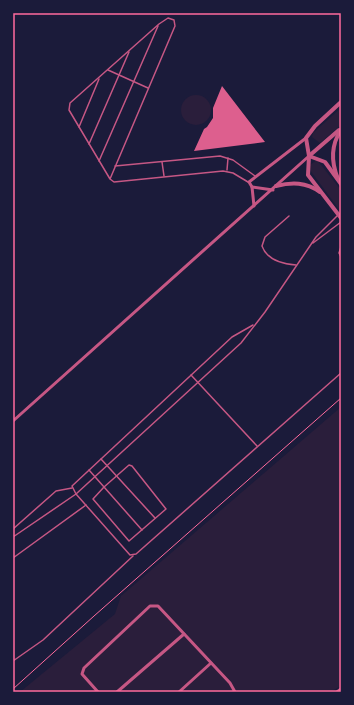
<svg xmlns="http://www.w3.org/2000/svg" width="354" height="705" font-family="'Playfair Display',serif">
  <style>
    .green { fill: #2a1e3b }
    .building { fill: #dd5f8e }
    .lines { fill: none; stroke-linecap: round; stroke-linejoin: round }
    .path { stroke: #ff6b9d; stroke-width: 1 }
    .service { stroke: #c65784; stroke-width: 1.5 }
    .minor { stroke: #c65784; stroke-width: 3 }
    .tertiary { stroke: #c65784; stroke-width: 4 }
    .neatline { fill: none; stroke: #ff6b9d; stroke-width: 1.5 }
  </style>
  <rect width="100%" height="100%" fill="#1b1b3a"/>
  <g class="green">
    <circle cx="196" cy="110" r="15"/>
    <path d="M 341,108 L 341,125 L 320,143 L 312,137 L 313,133 Z"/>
    <path d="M 317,160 L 341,190 L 341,212 L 310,170 L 310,165 Z"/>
    <path d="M 341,407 L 341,686 L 330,692 L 20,692 L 115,614 L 121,596 Z"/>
  </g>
  <path class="building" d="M 222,86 L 265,142 L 194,151 L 204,129 L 207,127 L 213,118 L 213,108 Z"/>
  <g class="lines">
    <path class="path" d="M 13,689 L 94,616 L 341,398"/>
    <g class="service">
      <path d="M 108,70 L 148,88"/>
      <path d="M 79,127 L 99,79"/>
      <path d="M 89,144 L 129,52"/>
      <path d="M 99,161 L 158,26"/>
      <path d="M 162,162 L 164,176"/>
      <path d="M 115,166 L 220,156 L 233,160 L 255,176"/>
      <path d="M 227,170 L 228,158"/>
      <path d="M 110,179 L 175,26 L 174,20 L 168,18 L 159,24 L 70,103 L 69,110 L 110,179 L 114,182 L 223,171 L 233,173 L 248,182"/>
      <path d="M 289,216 L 265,237 L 262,246 C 267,260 283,264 296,265"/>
      <path d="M 313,243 L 341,222"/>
      <path d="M 341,247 L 339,253 L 341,257"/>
      <path d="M 253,325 L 232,337 L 72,486 L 76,494 L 130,555 L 136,554 L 341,373"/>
      <path d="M 191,375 L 257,446"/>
      <path d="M 101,459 L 155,518"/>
      <path d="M 129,465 L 132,466 L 166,509 L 129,541 L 93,499 L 104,487 Z"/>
      <path d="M 89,470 L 142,530"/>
      <path d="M 13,529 L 56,491 L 72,488"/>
      <path d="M 13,537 L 76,494 L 241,343 L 265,312 L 316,237 L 337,216"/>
      <path d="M 13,558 L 86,505"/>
      <path d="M 13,661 L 43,640 L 133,556"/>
    </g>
    <g class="minor">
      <path d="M 252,187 L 273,190"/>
      <path d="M 254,206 L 252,187 L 249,182 L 306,138"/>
      <path d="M 13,421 L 309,156"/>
      <path d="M 98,692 L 82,674 L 84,668 L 150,606 L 158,606 L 230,683 L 235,692"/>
      <path d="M 117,692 L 184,634"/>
      <path d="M 179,692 L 211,663"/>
      <path d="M 337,692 L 341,689"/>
    </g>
    <g class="tertiary">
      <path d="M 341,102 L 315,126 L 306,138 L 309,156 L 308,175 L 341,218"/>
      <path d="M 309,156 L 325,162 L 341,184"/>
      <path d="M 309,156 L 339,130"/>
      <path d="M 338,179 C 331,162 331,145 341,130"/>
      <path d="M 276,186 C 292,182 306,182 320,192"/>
    </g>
  </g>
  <rect width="354" height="705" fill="none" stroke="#1b1b3a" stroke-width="28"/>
  <rect x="14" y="14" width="326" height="677" class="neatline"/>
</svg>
